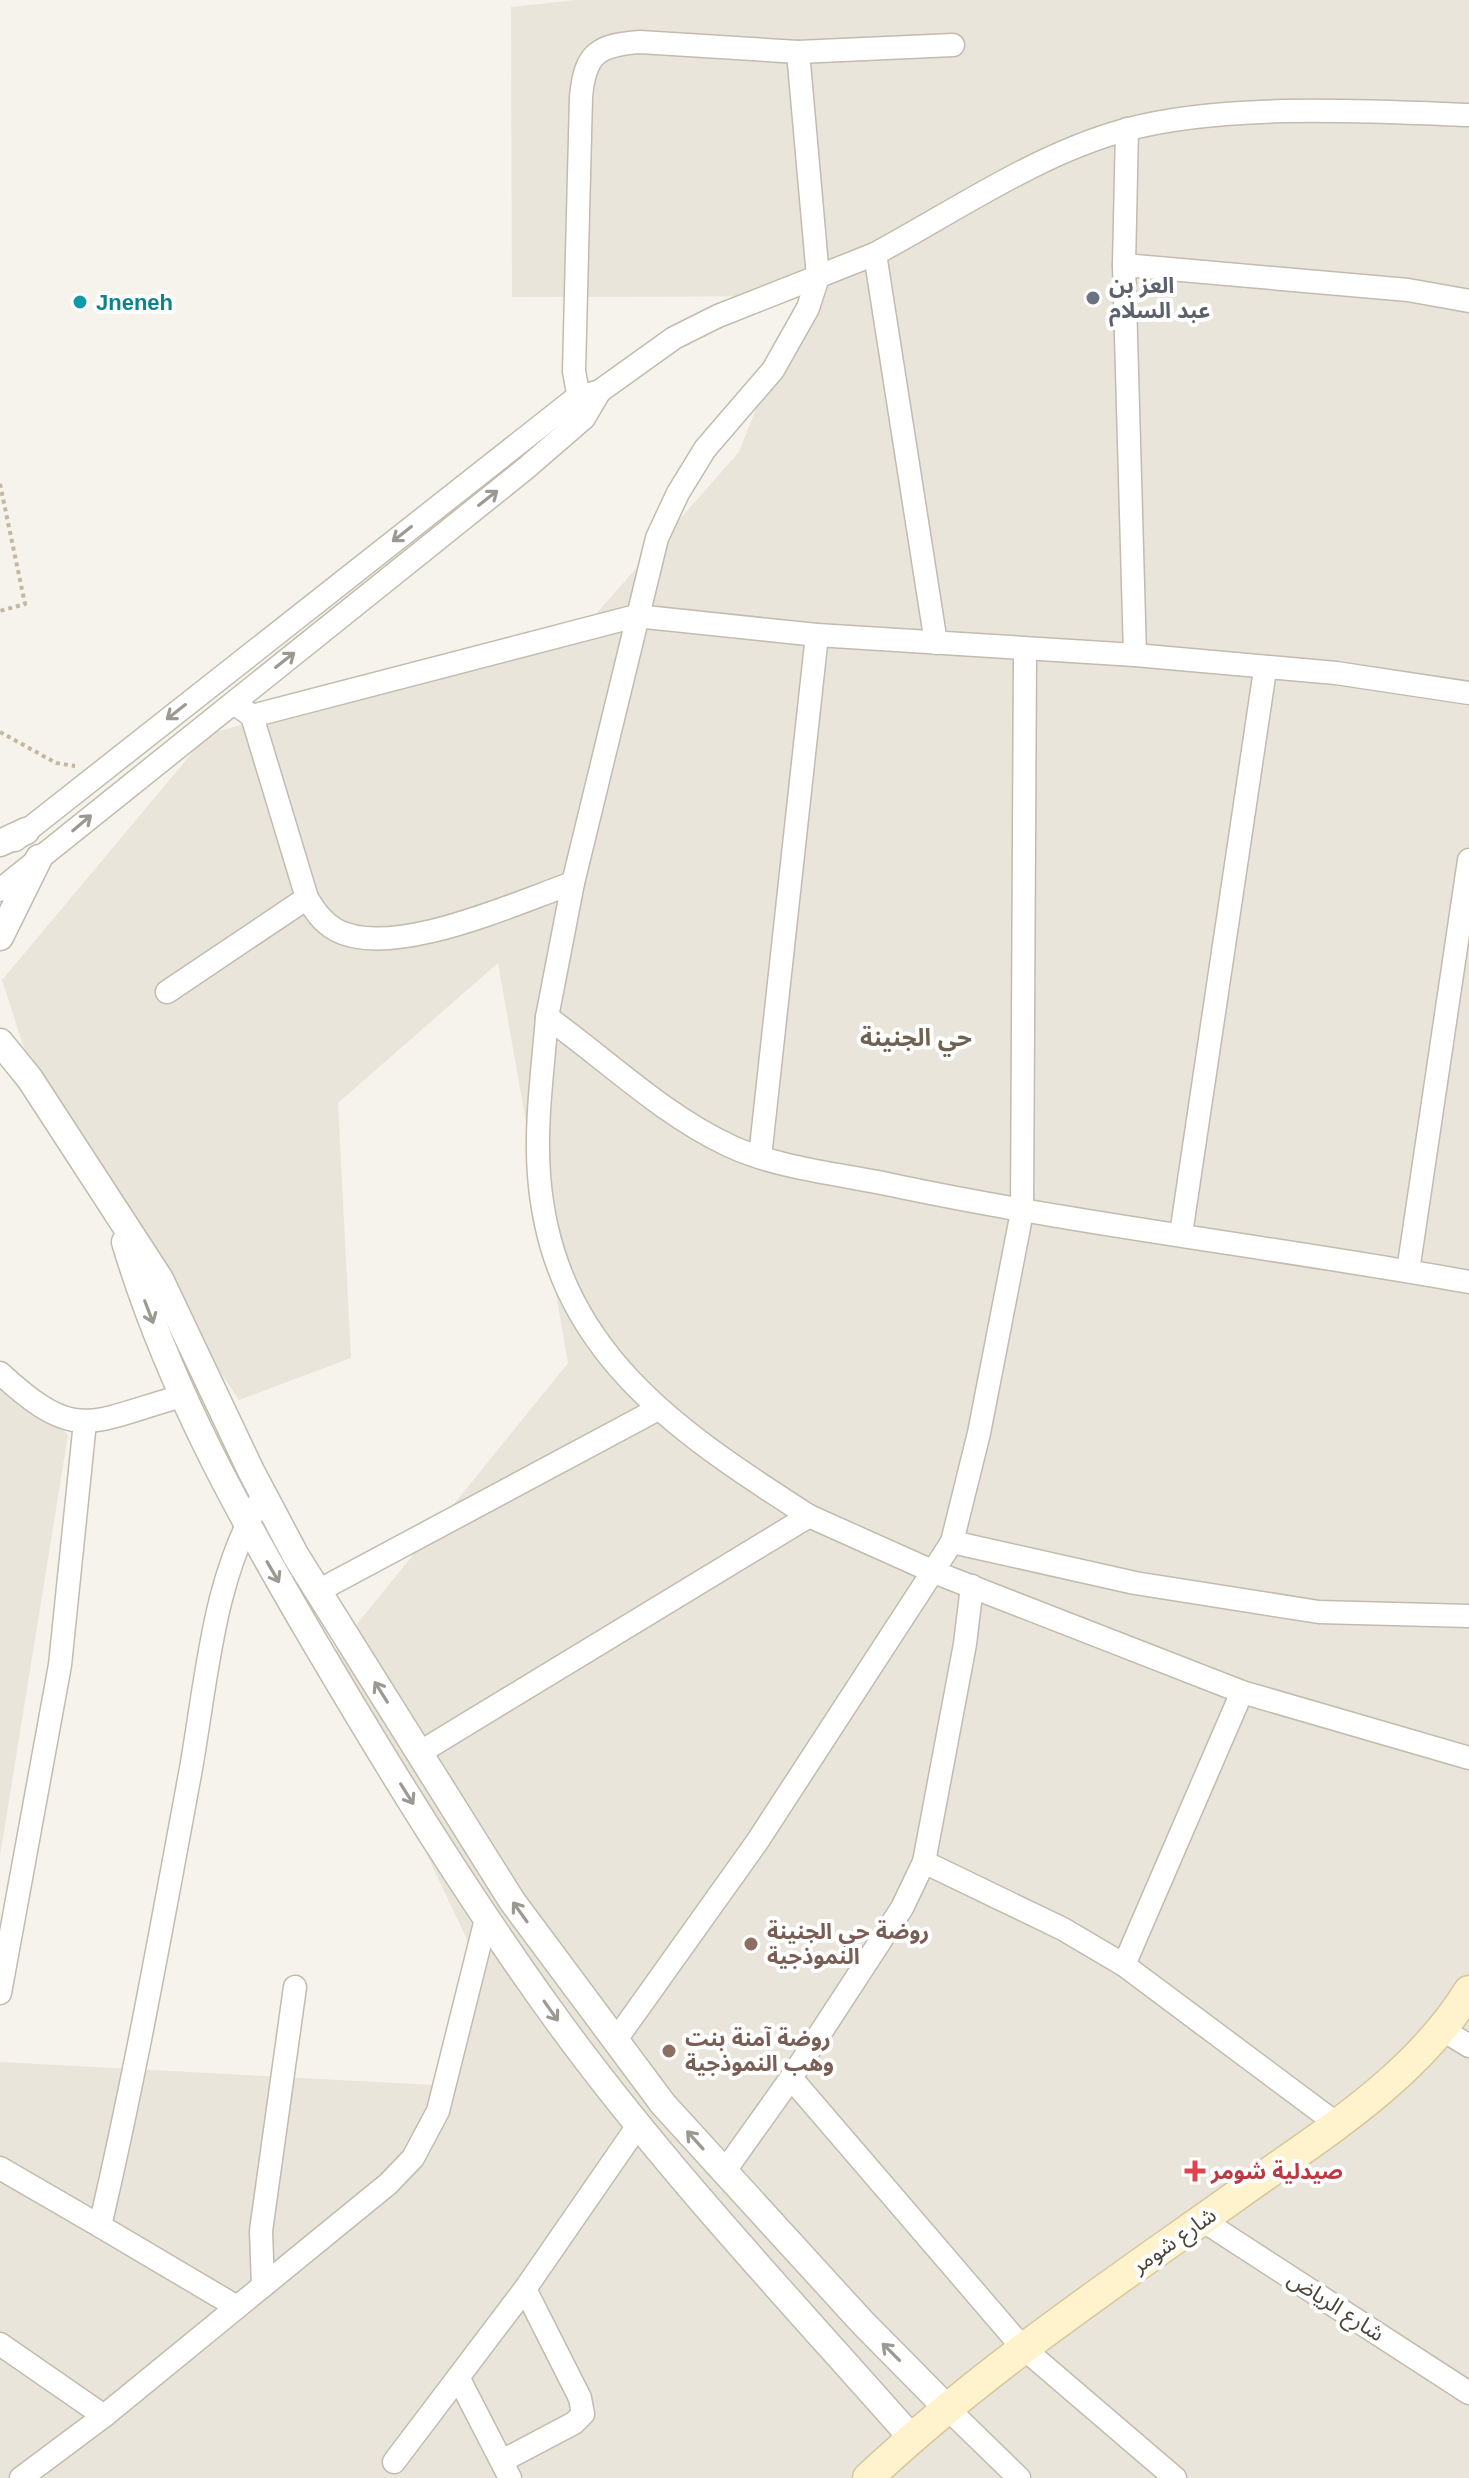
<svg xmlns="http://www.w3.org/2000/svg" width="1469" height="2478" font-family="Helvetica,'Noto Sans Arabic',sans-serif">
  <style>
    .residential { fill: #eae5da }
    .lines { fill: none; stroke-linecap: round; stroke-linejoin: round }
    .minor-casing { stroke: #c2bbae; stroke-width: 25 }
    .tertiary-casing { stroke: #c2bbae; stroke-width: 29 }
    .secondary-casing { stroke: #d6c79b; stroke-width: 33 }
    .path { stroke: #c4b79f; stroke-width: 4; stroke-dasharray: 4 4; stroke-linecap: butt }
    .minor { stroke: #fff; stroke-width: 22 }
    .tertiary { stroke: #fff; stroke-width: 26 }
    .secondary { stroke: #fff3cd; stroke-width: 30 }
    .oneway { stroke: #9c9892 }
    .worship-dot { fill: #6b7280; stroke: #fff; stroke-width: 3 }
    .culture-dot { fill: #0f9aa8; stroke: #fff; stroke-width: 3 }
    .education-dot { fill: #8d6e63; stroke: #fff; stroke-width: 3 }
    .health-dot { fill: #e0444e; stroke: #fff; stroke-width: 3 }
    .labels { text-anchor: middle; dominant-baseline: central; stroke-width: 8; stroke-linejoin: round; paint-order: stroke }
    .worship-label { font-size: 22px; font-weight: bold; fill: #5b616d; stroke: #fff; text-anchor: start }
    .culture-label { font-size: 22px; font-weight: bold; fill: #0d838f; stroke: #fff; text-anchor: start }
    .education-label { font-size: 22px; font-weight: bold; fill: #785e54; stroke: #fff; text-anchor: start }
    .health-label { font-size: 22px; font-weight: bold; fill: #be3a42; stroke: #fff; text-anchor: start }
    .street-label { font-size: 22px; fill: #4b4439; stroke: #fff }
    .neighbourhood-label { font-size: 24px; font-weight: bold; fill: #6e6250; stroke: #fff }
  </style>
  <rect width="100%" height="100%" fill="#f6f3ec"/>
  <g class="residential">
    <path d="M 576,0 L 1469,0 L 1469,2478 L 0,2478 L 0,2062 L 434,2085 L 483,1973 L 332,1655 L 568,1363 L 498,963 L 338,1103 L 351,1358 L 239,1400 L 44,1110 L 2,980 L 208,734 L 580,632 L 739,452 L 800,296 L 512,297 L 511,7 Z"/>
    <path d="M 0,1361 L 68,1435 L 0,1856 Z"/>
  </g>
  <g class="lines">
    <g class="minor-casing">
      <g id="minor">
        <path d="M 798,52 L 818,277 L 808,308 L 773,370 L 705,449 L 678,493 L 657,538 L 573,883 L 547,1017 C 607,1060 663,1115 730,1146 C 779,1169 848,1175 901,1187 C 1089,1226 1280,1248 1469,1282"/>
        <path d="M 1127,129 L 1124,265 L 1135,655"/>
        <path d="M 875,254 C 955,211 1037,154 1125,130 C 1223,103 1366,111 1469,115"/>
        <path d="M 1124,265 L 1408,290 L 1469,301"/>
        <path d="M 581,410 L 574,371 L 581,97 C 585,53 598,45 640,42 L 798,52 L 953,45"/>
        <path d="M 241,708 L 252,716 L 307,898 C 315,911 322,922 336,930 C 392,960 515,903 573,883"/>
        <path d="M 252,716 L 636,616 L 817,635 L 1135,655 L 1336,673 L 1469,693"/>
        <path d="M 15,840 L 576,398 L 600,391 L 674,338 L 718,316 L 875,254 L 936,643"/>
        <path d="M 0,890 L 525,469 L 584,418 L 600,391"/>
        <path d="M 167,992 L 307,898"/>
        <path d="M 760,1157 L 817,635"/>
        <path d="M 1181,1234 L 1265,670"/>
        <path d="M 1408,1271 L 1469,860"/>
        <path d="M 0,1373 C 77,1444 89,1422 182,1396"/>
        <path d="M 809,1516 L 934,1572 L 1242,1692 L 1469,1758"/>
        <path d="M 952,1542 L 1135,1583 L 1319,1612 L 1469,1616"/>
        <path d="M 318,1591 L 658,1409"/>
        <path d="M 419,1753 L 809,1516 C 675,1430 552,1349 539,1175 C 535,1123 543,1069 547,1017"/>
        <path d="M 924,1862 L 965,1644 L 972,1586"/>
        <path d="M 1124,1965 L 1242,1692"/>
        <path d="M 0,1993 L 60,1665 L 85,1422"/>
        <path d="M 1443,2030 L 1469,2046"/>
        <path d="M 615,2041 L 757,1842 L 952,1542 L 979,1433 L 1022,1212 L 1025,651"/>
        <path d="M 791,2078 L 1022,2347 L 1175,2478"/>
        <path d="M 0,2168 L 100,2226"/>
        <path d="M 724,2172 L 791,2078 L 902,1908 L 924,1862 L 1063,1929 L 1124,1965 L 1337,2124"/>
        <path d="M 1202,2220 L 1469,2393"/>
        <path d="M 263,2286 L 261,2231 L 295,1987"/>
        <path d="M 237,2307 L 100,2226 C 135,2076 162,1925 190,1774 C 207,1681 212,1576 264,1494"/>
        <path d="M 0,2344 L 104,2416"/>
        <path d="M 459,2379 L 510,2478"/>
        <path d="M 946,2407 L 1019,2478"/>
        <path d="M 502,2461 L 574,2423 L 583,2414 L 580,2398 L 525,2289"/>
        <path d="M 394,2462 L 525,2289 L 639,2124"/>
        <path d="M 21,2478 L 104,2416 L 263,2286 L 388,2184 L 413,2158 L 438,2111 L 486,1919"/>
      </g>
    </g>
    <g class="tertiary-casing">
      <g id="tertiary">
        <path d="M 0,843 L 26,831"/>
        <path d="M 0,937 L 39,858"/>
        <path d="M 0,1042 L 30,1079 L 160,1279 L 251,1471 L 296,1556 L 512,1901 L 663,2104 L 862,2322 L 946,2407"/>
        <path d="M 125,1242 C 168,1386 241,1517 317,1646 C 393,1775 472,1903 560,2024 C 666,2169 792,2302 911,2437"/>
      </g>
    </g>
    <g class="secondary-casing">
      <path id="secondary" d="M 868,2478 C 981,2372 1108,2287 1233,2198 C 1318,2137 1413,2081 1469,1991"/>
    </g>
    <g class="path">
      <path d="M 0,484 L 25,604 L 0,611"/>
      <path d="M 0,732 L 56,763 L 75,766"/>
    </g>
    <use href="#minor" class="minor"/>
    <use href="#tertiary" class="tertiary"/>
    <use href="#secondary" class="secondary"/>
  </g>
  <defs><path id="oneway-shaft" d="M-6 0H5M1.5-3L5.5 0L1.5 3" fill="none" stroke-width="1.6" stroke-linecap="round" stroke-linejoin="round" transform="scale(2)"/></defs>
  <g class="oneway">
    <use href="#oneway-shaft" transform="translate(488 498) rotate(-38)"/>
    <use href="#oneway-shaft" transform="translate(402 534) rotate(142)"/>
    <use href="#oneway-shaft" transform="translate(285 660) rotate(-38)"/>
    <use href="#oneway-shaft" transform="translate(176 712) rotate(142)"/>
    <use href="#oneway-shaft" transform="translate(82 823) rotate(-40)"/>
    <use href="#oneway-shaft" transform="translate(149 1312) rotate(69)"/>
    <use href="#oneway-shaft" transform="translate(273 1572) rotate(60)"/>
    <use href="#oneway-shaft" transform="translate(381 1692) rotate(-122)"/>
    <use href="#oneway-shaft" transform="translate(407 1794) rotate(58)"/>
    <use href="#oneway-shaft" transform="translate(520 1912) rotate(-126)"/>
    <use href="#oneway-shaft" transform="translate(551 2011) rotate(55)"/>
    <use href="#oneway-shaft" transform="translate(695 2140) rotate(-132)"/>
    <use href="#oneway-shaft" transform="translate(891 2352) rotate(-135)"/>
  </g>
  <circle class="worship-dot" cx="1093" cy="298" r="8"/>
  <circle class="culture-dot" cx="80" cy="302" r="8"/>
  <g class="education-dot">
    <circle cx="751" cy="1944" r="8"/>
    <circle cx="669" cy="2051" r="8"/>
  </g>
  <path class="health-dot" d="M1191 2159h8v8h8v8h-8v8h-8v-8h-8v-8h8z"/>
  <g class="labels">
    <g class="worship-label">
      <text x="1109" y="285">العز بن<tspan x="1109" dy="25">عبد السلام</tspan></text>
    </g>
    <g class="culture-label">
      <text x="96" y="302">Jneneh</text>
    </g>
    <g class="education-label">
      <text x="767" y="1931">روضة حي الجنينة<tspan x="767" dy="25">النموذجية</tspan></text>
      <text x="685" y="2038">روضة آمنة بنت<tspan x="685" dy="25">وهب النموذجية</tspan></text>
    </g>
    <g class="health-label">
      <text x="1211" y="2171">صيدلية شومر</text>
    </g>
    <g class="street-label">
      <text transform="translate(1174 2240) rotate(-35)">شارع شومر</text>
      <text transform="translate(1336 2306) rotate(33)">شارع الرياض</text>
    </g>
    <g class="neighbourhood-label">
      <text x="916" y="1037">حي الجنينة</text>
    </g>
  </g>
</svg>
